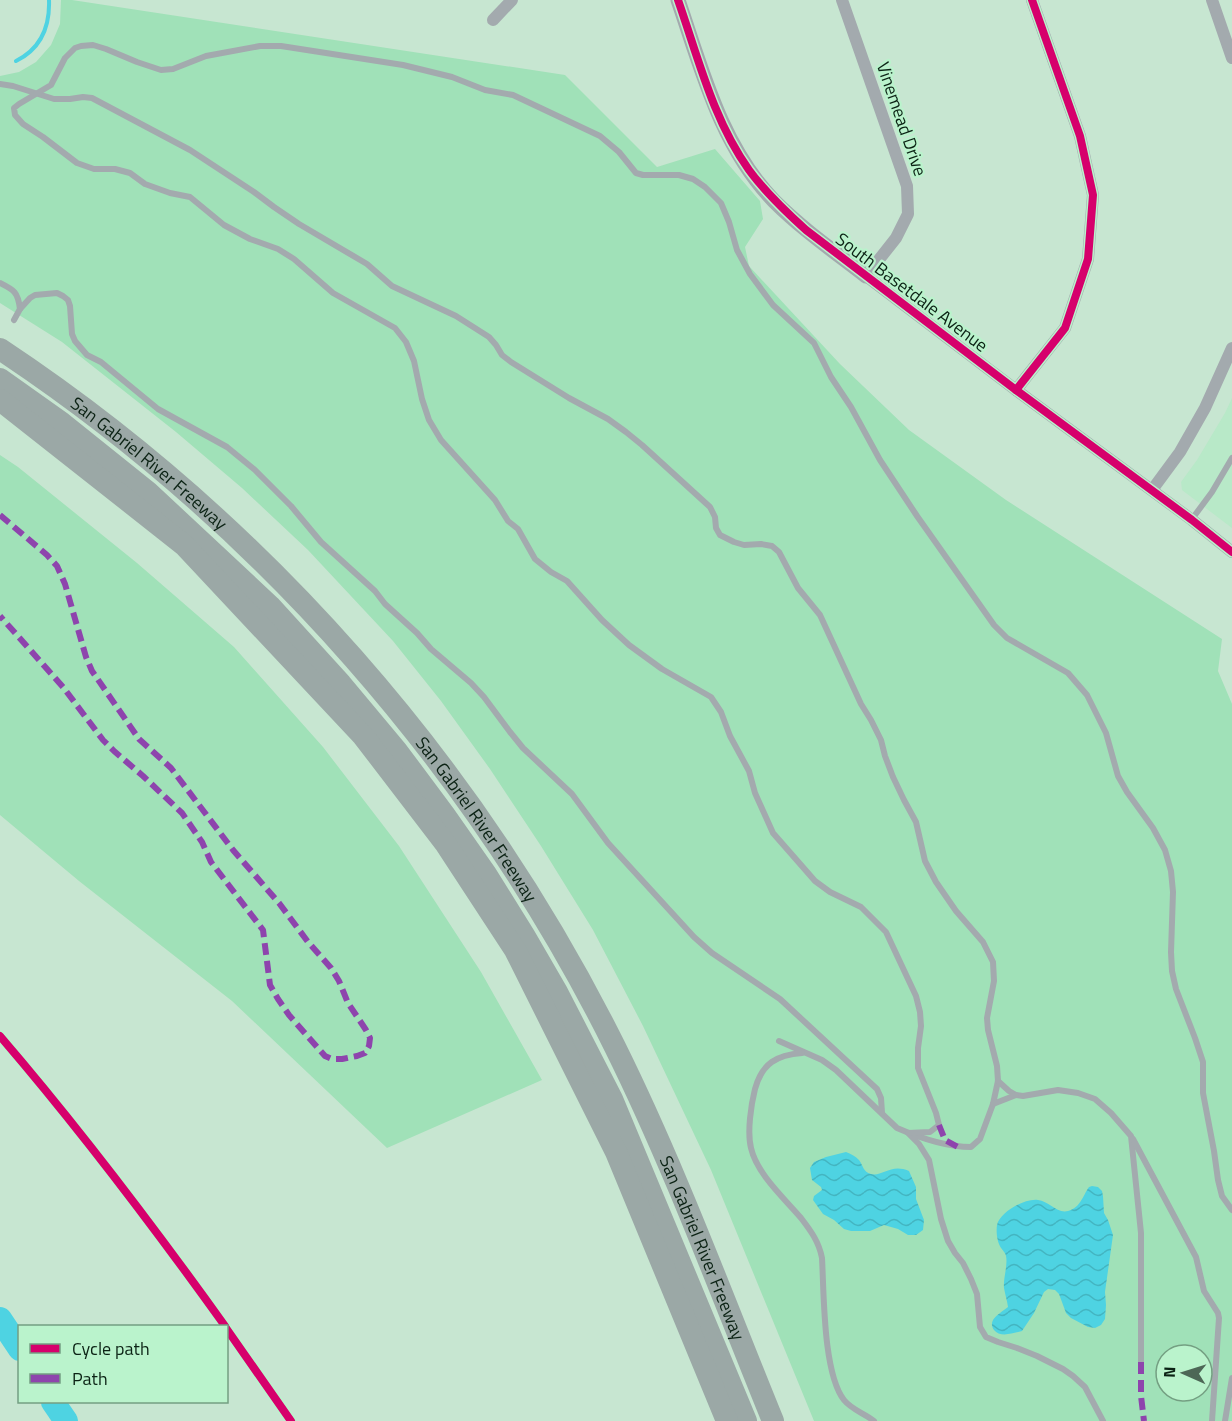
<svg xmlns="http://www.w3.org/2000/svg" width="1232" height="1421" font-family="'Titillium Web',sans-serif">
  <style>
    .built { fill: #b8e9c8 }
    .grass { fill: #a0e1b8; fill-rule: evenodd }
    .water { fill: url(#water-waves) }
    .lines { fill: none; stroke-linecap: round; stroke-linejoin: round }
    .stream { stroke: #4ed3e2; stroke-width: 4 }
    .river { stroke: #4ed3e2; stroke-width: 24 }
    .service { stroke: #a3aaae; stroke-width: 6 }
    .minor { stroke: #a3aaae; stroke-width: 12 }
    .tertiary { stroke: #a3aaae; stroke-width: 15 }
    .motorway { stroke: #9ba8a6; stroke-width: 22 }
    .quiet { stroke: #8e44ad; stroke-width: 6; stroke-dasharray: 12 6; stroke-linecap: butt }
    .cycleway-casing { stroke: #baf3cc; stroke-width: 11 }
    .cycleway { stroke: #d6006c; stroke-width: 8 }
    .labels { text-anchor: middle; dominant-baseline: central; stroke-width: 4.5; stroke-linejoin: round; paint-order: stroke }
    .street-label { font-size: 18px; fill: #0b2214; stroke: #baf3cc }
  </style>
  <defs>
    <pattern id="water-waves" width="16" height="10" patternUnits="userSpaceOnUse" patternTransform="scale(1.5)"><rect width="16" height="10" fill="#4ed3e2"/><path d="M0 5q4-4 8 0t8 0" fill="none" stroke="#43b5c1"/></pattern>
  </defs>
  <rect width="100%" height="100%" fill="#c7e6d1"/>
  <path class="built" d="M 1232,398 L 1232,528 L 1182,490 L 1181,482 L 1197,460 L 1225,413 Z"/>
  <g class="grass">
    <path d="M 61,0 L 72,0 L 565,75 L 657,167 L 715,149 L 760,201 L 763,219 L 745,247 L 749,266 L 840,364 L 909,430 L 1006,500 L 1222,639 L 1218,671 L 1232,704 L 1232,1421 L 814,1421 L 711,1170 L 643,1026 L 593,930 L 541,846 L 490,769 L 441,701 L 393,641 L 308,550 L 242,488 L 176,432 L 62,342 L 0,303 L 0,76 L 19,72 L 36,62 L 51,45 L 60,24 ZM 1166,1355 L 1202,1355 L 1202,1391 L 1166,1391 Z"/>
    <path d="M 0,455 L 18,467 L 137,563 L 234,647 L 323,747 L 399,846 L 481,972 L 542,1080 L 387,1148 L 232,1001 L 79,881 L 0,815 Z"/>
  </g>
  <g class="water">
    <path d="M 846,1152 C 851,1154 855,1156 859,1160 C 863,1165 863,1172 871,1174 C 882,1177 891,1163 909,1171 L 916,1187 L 916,1199 L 924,1220 L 923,1230 L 916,1235 L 908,1235 L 898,1229 L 884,1225 L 870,1231 L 851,1231 L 844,1229 L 834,1220 L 823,1214 L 813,1200 L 814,1196 L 822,1190 L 821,1187 L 812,1180 L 810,1168 L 814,1162 L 826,1157 Z"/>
    <path d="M 1092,1186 L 1098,1187 L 1102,1191 L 1103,1196 L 1104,1213 L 1108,1220 L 1113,1235 L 1105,1292 L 1106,1305 L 1105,1319 L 1101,1325 L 1095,1328 L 1088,1327 L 1071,1318 L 1066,1313 L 1059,1294 L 1055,1290 L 1048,1289 L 1044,1292 L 1034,1313 L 1022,1331 C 1014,1333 1000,1338 994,1330 C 992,1327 991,1324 993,1320 C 996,1315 1003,1311 1008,1307 C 1007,1300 1005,1294 1004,1288 C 1003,1278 1008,1266 1006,1256 C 1006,1254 1002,1249 1001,1248 C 997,1242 996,1232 997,1225 C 1000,1212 1025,1198 1038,1200 C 1049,1201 1057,1214 1068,1211 C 1081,1207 1082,1197 1089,1187 Z"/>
  </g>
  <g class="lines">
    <path class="stream" d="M 16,61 C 40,49 50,27 49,0"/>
    <g class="river">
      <path d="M 0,1319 L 20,1349"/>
      <path d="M 53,1402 L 66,1421"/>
    </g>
    <g class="service">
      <path d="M 0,84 L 13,86 L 54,99 L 70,99 L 83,97 L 92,98 L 190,150 L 254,192 L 274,207 L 299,224 L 367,264 L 392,286 L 456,316 L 489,337 L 496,345 L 502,355 L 511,362 L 569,398 L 608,419 L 626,432 L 642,445 L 710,507 L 715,517 L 716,528 L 720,535 L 734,542 L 744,545 L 761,544 L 772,546 L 779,552 L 798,588 L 820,615 L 861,704 L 871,720 L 881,740 L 885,756 L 893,777 L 904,800 L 916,822 L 925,861 L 936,882 L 956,911 L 983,942 L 993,962 L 994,981 L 987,1018 L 988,1030 L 997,1066 L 998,1081 L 993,1104 L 980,1139 L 971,1147 C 946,1147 920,1138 897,1128 L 836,1070 L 822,1060 L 779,1041"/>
      <path d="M 0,283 C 14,290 18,292 20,309 L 14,320"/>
      <path d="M 20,309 L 30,298 L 35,295 L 57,293 L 63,296 L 68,300 L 70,306 L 72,334 L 75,341 L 87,355 L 101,362 L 158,409 L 227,447 L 255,470 L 291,506 L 321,542 L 375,591 L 385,604 L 417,633 L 431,649 L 471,683 L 484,697 L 510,732 L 523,748 L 572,794 L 608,843 L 694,937 L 712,953 L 780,999 L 877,1089 L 881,1098 L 882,1113"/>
      <path d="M 1192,519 L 1212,492 L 1232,458"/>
      <path d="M 802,1053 C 777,1055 762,1063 755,1089 C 751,1105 747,1132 751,1148 C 757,1174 784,1198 801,1218 C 811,1231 819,1242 822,1258 C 824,1293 823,1373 844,1400 C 852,1410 864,1413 874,1421"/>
      <path d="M 998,1081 L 1009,1091 L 1016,1095 L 1023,1096 L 1058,1090 L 1078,1093 L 1095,1099 L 1111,1113 L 1131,1136 L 1141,1233 L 1141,1362"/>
      <path d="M 993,1104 L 1016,1095"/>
      <path d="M 1133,1139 L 1196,1257 L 1204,1291 L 1218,1313 L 1219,1318 L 1212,1421"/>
      <path d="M 1103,1421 L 1085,1387 L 1073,1376 L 1063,1369 L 1037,1356 L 1017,1348 L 998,1342 L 986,1337 L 980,1327 L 977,1294 L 971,1279 L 963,1263 L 955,1253 L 948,1241 L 941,1219 L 929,1160 L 919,1144 L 908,1133 L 930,1132 L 939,1125 L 936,1113 L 918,1068 L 918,1048 L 921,1026 L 920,1012 L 916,996 L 886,932 L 861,907 L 830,892 L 815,881 L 773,833 L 755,793 L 749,771 L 730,736 L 721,712 L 711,697 L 662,669 L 629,645 L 602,620 L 567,581 L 551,572 L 535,559 L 518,529 L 508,521 L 495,500 L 441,440 L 429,420 L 422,399 L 414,361 L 406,342 L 395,328 L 333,293 L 294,259 L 278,249 L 250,239 L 224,225 L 190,197 L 170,193 L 145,184 L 130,173 L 115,169 L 94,169 L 77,163 L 43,137 L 23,124 L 15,115 L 14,108 L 19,104 L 51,85 L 65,58 L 75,48 L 81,46 L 93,45 L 106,49 L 137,62 L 161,70 L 173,69 L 206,56 L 260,46 L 281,46 L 403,65 L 452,77 L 485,90 L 513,95 L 600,136 L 619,152 L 636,173 L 643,175 L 679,175 L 693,179 L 705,187 L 721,203 L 729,222 L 737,250 L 750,274 L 773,305 L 814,343 L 831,377 L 851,407 L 880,460 L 917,516 L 994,625 L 1007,638 L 1068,673 L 1087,695 L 1106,733 L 1118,776 L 1127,792 L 1153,828 L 1165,850 L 1171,871 L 1173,892 L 1171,952 L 1172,971 L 1176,989 L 1195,1038 L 1203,1062 L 1203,1093 L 1214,1151 L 1218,1180 L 1222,1196 L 1232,1210"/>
      <path d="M 1225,1421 L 1232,1378"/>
    </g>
    <g class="minor">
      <path d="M 842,0 L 907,186 L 908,214 L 896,238 L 866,276 L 1016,390 L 1192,520 L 1232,552"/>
      <path d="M 1212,0 L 1232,58"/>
      <path d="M 493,20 L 512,0"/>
      <path d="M 1016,390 L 1065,328 L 1088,259 L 1093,195 L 1080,136 L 1032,0"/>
      <path d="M 1152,490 L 1180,452 L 1205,408 L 1232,348"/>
    </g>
    <path class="tertiary" d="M 678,0 C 702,70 721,146 774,201 C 802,229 835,252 866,276"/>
    <g class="motorway">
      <path id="s1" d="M 0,349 C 261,522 476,767 615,1047 C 675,1168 722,1296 773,1421"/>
      <path d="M 0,379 L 62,423 L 148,492 L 270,606 L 341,684 L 397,751 L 444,814 L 486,874 L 524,935 L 557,992 L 612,1099 L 746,1421"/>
      <path d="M 0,400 L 184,545 L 363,736 L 445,843 L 515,950 L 616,1152 L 727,1421"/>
    </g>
    <g class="quiet">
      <path d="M 0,515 L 47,555 L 57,566 L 65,584 L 86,657 L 92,671 L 139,739 L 171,768 L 233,850 L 279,903 L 308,942 L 331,968 L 339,981 L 348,1003 L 366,1030 L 370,1038 L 369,1046 L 365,1053 L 357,1056 L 342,1059 L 332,1059 L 325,1056 L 289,1015 L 278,999 L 270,985 L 263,930 L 211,862 L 202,842 L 182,813 L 143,776 L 114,751 L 103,740 L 63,687 L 0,616"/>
      <path d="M 939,1125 L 945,1140 L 958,1147"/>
      <path d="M 1141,1362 L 1141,1396 L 1144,1421"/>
    </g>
    <g class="cycleway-casing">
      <g id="cycleway">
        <path d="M 678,0 C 698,57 713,120 749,170 C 765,192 785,211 806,230 L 1016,390 L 1192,520 L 1232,552"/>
        <path d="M 1016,390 L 1065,328 L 1088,259 L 1093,195 L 1080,136 L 1032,0"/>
        <path d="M 0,1036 C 80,1129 154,1227 225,1326"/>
        <path d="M 226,1328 L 291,1421"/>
      </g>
    </g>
    <use href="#cycleway" class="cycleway"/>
  </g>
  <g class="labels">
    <g class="street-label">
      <text transform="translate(902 119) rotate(71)">Vinemead Drive</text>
      <text transform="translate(912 292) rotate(37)">South Basetdale Avenue</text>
      <text stroke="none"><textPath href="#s1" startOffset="188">San Gabriel River Freeway</textPath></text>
      <text stroke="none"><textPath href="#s1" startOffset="674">San Gabriel River Freeway</textPath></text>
      <text stroke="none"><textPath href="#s1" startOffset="1160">San Gabriel River Freeway</textPath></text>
    </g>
  </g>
  <rect x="18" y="1325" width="210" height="78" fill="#baf3cc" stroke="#749f82" stroke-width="1.5"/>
  <rect x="30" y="1344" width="30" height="9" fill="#d6006c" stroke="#749f82" stroke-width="1.5"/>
  <text x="72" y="1355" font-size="18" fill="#0b2214">Cycle path</text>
  <rect x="30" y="1374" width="30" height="9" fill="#8e44ad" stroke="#749f82" stroke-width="1.5"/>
  <text x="72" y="1385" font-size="18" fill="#0b2214">Path</text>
  <g transform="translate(1184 1373) rotate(273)"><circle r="28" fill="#baf3cc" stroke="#749f82" stroke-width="1.5"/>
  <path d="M0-4.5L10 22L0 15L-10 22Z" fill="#4d6756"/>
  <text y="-9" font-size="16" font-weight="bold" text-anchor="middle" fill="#0b2214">N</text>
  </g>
</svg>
